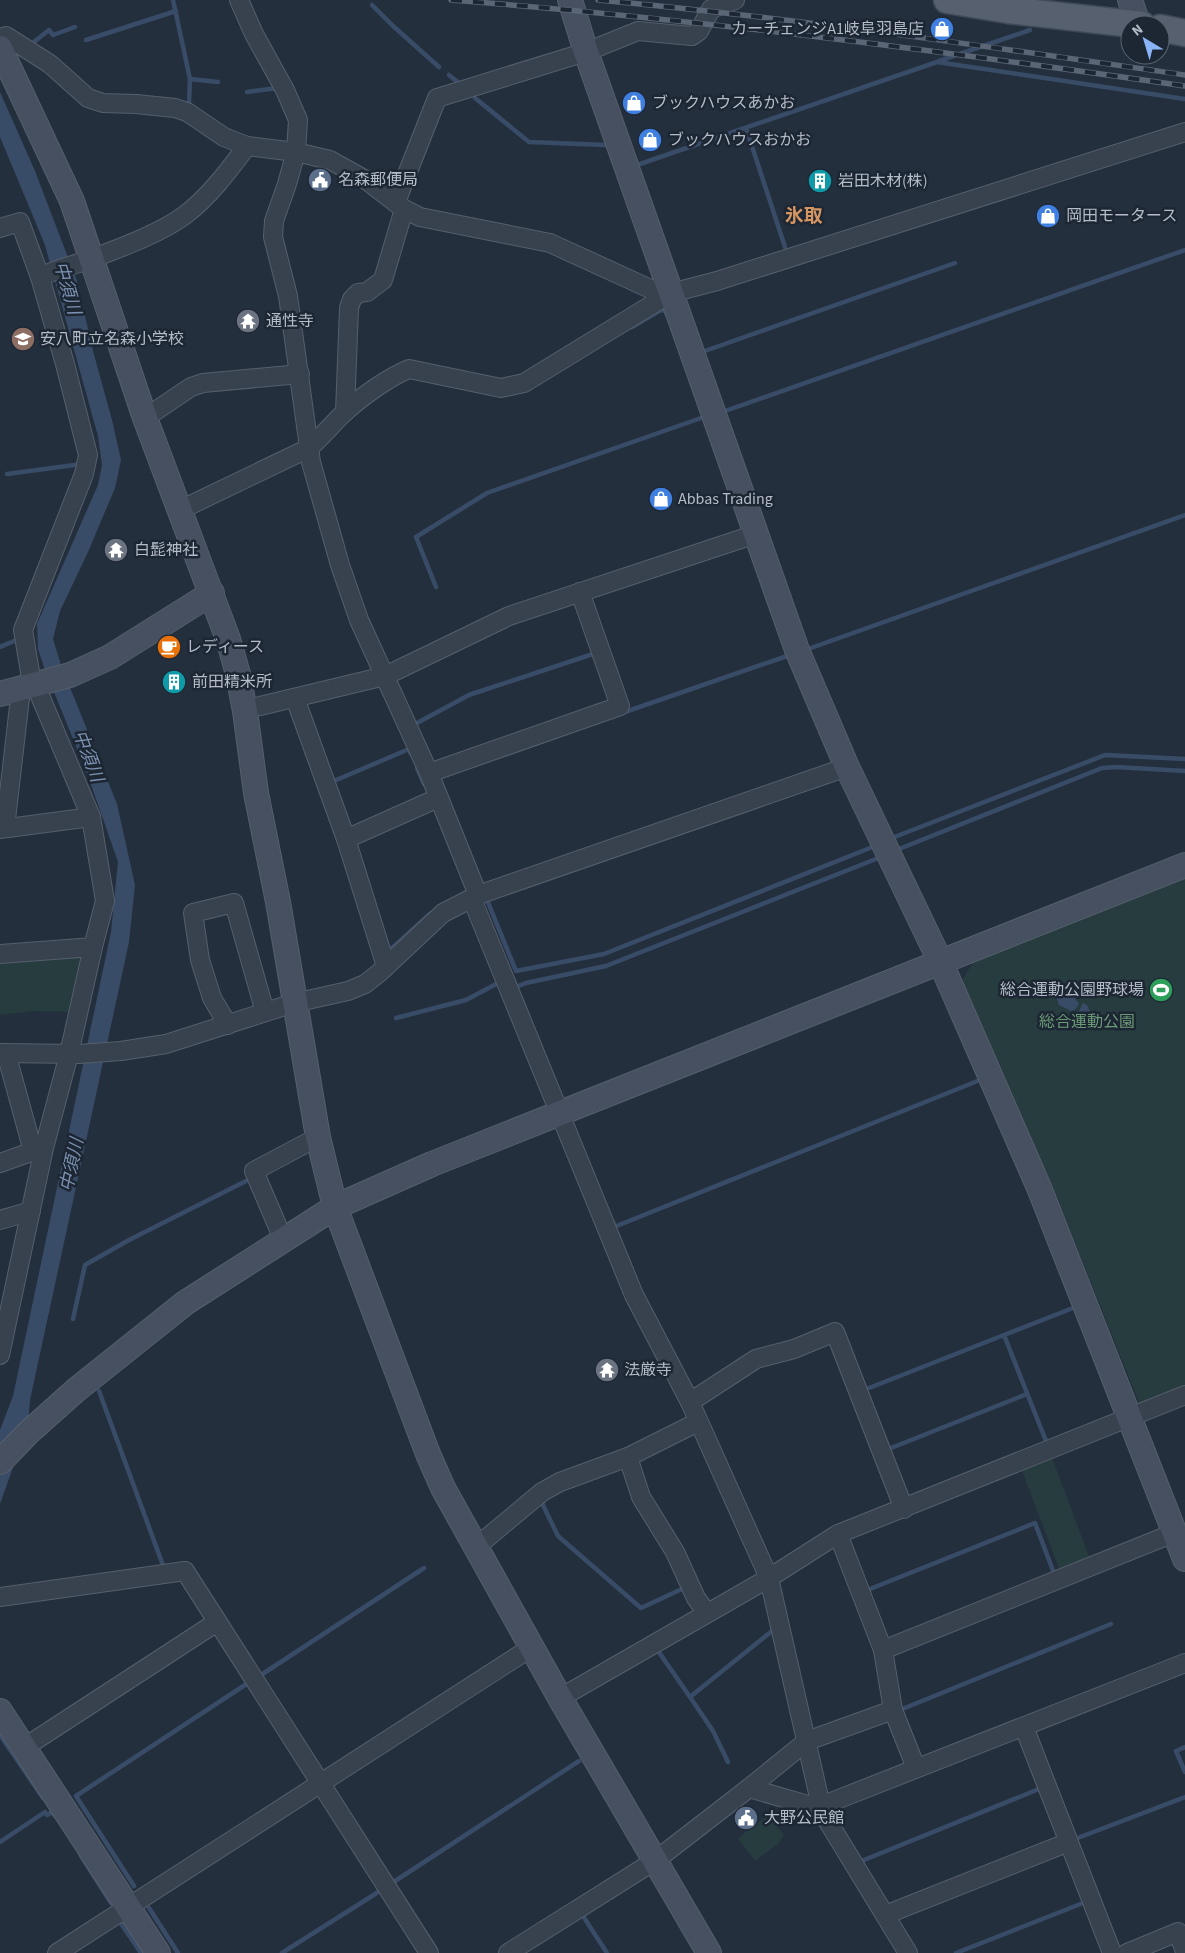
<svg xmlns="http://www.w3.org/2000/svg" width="1185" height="1953" font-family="'Source Sans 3','Noto Sans JP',sans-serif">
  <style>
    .green { fill: #263c3f }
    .water { fill: #394c67 }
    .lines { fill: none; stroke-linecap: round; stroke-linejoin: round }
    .stream { stroke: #394c67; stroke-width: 4.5 }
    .street-casing { stroke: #565f6c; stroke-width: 20 }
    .secondary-casing { stroke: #565f6c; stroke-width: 26 }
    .primary-casing { stroke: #414a57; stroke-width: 29 }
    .street { stroke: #38414e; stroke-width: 18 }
    .secondary { stroke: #465061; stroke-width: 24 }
    .primary { stroke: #56606e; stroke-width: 26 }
    .rail-casing { stroke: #5a6575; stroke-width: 5.5 }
    .rail { stroke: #1d2633; stroke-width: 4; stroke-dasharray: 11; stroke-linecap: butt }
    .labels { text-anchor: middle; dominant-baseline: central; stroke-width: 5; stroke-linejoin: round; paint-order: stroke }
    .poi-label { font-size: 16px; fill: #b4bcc9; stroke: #1d2633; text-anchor: start }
    .park-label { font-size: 16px; fill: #6b9a76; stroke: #1d2633 }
    .water-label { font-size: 18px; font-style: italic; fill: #7c92b1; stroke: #1d2633 }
    .quarter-label { font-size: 19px; font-weight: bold; fill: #d59563; stroke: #1d2633 }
  </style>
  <rect width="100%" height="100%" fill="#242f3e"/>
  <g class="green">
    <path d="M 1185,878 L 1185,1387 L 1140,1405 L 1052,1185 L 961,982 L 974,961 Z"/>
    <path d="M 85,951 L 73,1012 L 33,1011 L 0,1015 L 0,959 Z"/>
    <path d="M 1051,1455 L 1090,1559 L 1060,1571 L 1021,1468 Z"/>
    <path d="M 768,1815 L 784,1835 L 779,1843 L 755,1861 L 738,1838 Z"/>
  </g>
  <g class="water">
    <path d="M 0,92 L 35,171 L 77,281 L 93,351 L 112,420 L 121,460 L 115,488 L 88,552 L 60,611 L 53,639 L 61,665 L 117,804 L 135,885 L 129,942 L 30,1400 L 28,1425 L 0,1504 L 0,1430 L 13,1396 L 111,932 L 118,862 L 87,773 L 45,670 L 38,649 L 37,624 L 98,485 L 102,465 L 98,436 L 45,245 L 0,137 Z"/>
    <path d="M 1073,989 L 1075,999 L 1079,1003 L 1076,1009 L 1071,1011 L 1059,1005 L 1056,996 Z"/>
    <path d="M 1083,1003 L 1087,1005 L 1095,1023 L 1094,1026 L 1083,1025 L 1074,1014 L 1079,1011 Z"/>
  </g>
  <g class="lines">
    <g class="stream">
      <path d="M 173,0 L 190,79 L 189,103"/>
      <path d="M 372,5 L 393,26 L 439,67"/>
      <path d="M 86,40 L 176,11"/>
      <path d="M 30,45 L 49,30 L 53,35 L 75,27"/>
      <path d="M 939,61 L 1030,30"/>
      <path d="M 449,75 L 460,84"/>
      <path d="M 190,79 L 218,82"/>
      <path d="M 247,92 L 278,88"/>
      <path d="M 475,98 L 529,142 L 606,145"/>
      <path d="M 746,128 L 785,247"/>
      <path d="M 637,165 L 937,62 L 1185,99"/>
      <path d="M 632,327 L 661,310 L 666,311 L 667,315"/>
      <path d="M 702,352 L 955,263"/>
      <path d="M 725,411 L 1185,250"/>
      <path d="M 7,474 L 82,464"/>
      <path d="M 436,587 L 416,537 L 487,493 L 704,417"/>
      <path d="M 0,647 L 19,639"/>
      <path d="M 808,649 L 1185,515"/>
      <path d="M 622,713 L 790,655"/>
      <path d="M 417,723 L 469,695 L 596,653"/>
      <path d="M 417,768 L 424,784"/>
      <path d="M 334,781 L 409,749 L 411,754"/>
      <path d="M 892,838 L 1105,755 L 1185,759"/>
      <path d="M 899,849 L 1102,768 L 1116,767 L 1185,771"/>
      <path d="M 487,900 L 516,971 L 604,954 L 875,846"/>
      <path d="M 391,949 L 431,913"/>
      <path d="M 517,990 L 516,987 L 526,983 L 606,966 L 881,857"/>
      <path d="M 396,1018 L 466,1000 L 500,982"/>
      <path d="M 613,1222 L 614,1227 L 980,1080"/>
      <path d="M 73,1319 L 85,1265 L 129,1240 L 250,1179 L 251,1180"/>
      <path d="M 1004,1335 L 1073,1308"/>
      <path d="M 863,1387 L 864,1390 L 1004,1335 L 1048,1446"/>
      <path d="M 99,1391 L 164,1568 L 162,1568"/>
      <path d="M 886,1450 L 1027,1394"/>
      <path d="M 541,1501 L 558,1536 L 641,1608 L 684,1588"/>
      <path d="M 865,1591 L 1035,1523 L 1055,1576 L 1056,1575"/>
      <path d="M 656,1648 L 690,1697 L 772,1631"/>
      <path d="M 258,1677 L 424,1568"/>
      <path d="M 690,1697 L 713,1731 L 728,1762"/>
      <path d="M 900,1710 L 1111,1624"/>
      <path d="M 0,1735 L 43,1798"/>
      <path d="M 1185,1747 L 1176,1751 L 1185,1772"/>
      <path d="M 1075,1839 L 1185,1797"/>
      <path d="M 0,1842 L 45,1812 L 47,1815 L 52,1812 L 55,1816"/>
      <path d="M 81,1856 L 111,1903"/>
      <path d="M 864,1860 L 1039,1789"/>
      <path d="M 389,1885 L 579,1761"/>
      <path d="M 134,1886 L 76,1796 L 251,1681"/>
      <path d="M 149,1908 L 178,1953"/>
      <path d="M 581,1913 L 607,1953"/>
      <path d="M 122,1925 L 141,1953"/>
      <path d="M 282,1953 L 383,1889"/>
      <path d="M 956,1953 L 1083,1903"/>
    </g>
    <g class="street-casing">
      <g id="street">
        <path d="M 239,0 L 254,34 L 285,90 L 298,120 L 296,152 L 287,184 L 274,221 L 273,237 L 288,296 L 311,462 L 340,565 L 359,620 L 429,773 L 478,895"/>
        <path d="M 0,38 L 6,36 L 50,64 L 88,98 L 103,103 L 136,104 L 175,108 L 187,112 L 224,137 L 247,146 L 296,152 L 330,160 L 366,180 L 404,209 L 420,217 L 550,243 L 657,292 L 671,293"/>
        <path d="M 396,202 L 437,98 L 586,52 L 638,31 L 692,36 L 699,31 L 711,9 L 735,0"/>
        <path d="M 0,228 L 20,222 L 40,277 C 56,269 74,265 91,259 C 120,248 161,233 185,215 C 210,196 229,170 247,146"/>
        <path d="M 345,412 L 349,308 L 352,299 L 358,293 L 367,292 L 383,280 L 404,209"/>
        <path d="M 145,418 L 191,387 L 203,383 L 300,374"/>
        <path d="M 180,510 L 309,448 C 322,437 332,424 345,412 C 361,397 389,377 409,369 L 501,388 L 524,383 L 671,293 L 717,281 L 1185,132"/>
        <path d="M 295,698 L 346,839 L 438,798"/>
        <path d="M 260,706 L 385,676 L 509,616 L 756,534"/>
        <path d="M 429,773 L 620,706 L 580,592"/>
        <path d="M 5,828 L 21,689"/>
        <path d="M 0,829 L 91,817"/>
        <path d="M 346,839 L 386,966"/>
        <path d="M 472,899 L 634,1295 L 690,1402 L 769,1578 L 821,1806 L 827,1820 L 908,1953"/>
        <path d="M 0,954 L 93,947 L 105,901 L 91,817 L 30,672 L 23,630 L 84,474 L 88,455 L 65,364 L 40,277"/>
        <path d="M 228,1025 L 212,998 L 200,960 L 193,913 L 234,903 L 265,1012"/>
        <path d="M 0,1053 L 79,1054 L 121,1051 L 166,1044 L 294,1003 L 348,991 L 365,984 L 379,973 L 443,913 L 478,895 L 847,767"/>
        <path d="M 6,1053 L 33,1151"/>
        <path d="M 0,1163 L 42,1148"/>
        <path d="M 0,1220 L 31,1211"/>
        <path d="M 283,1239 L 254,1171 L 318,1137"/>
        <path d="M 0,1355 L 44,1148 L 69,1054 L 93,947"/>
        <path d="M 690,1402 L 756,1359 L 794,1349 L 835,1332 L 904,1509"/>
        <path d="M 628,1457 L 641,1497 L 675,1552 L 696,1598 L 707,1613"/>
        <path d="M 476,1547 L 542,1492 L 560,1482 L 628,1457 L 698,1422"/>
        <path d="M 0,1597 L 185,1571 L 429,1953"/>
        <path d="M 883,1650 L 1174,1533"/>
        <path d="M 560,1698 L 769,1578 L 838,1534 L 1185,1395"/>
        <path d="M 893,1710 L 916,1768"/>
        <path d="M 1024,1727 L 1112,1953"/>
        <path d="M 25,1747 L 217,1622"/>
        <path d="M 749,1788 L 807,1741 L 893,1710 L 883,1650 L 838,1534"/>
        <path d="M 885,1915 L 1069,1842"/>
        <path d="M 57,1953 L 532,1647"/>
        <path d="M 508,1953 L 656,1860 L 749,1788 L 808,1805 L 821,1806 L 1185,1663"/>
        <path d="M 1127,1953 L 1178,1932 L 1185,1952"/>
      </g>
    </g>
    <g class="secondary-casing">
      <g id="secondary">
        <path d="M 570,0 L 586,52 L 797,650 L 847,767 L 940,961 L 1040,1190 L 1185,1559"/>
        <path d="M 1130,0 L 1138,24"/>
        <path d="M 0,48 L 72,201 L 145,418 L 228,639 L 238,674 L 245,711 L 256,793 L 278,902 L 318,1137 L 335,1207 L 428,1454 L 443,1488 L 560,1698 L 709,1953"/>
        <path d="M 0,694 L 70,675 L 110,657 L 212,593"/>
        <path d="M 0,1462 L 29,1432 L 76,1390 L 185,1303 L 335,1207 L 432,1164 L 1185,865"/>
        <path d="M 0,1711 L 158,1953"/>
      </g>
    </g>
    <g class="primary-casing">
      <g id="primary">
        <path d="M 947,0 L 1008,10 L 1142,25"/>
        <path d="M 1160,28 L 1185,33"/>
      </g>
    </g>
    <use href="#street" class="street"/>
    <use href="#secondary" class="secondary"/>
    <use href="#primary" class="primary"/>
    <g class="rail-casing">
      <g id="rail">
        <path d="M 451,0 C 697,19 941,51 1185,86"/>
        <path d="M 598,0 C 795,18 990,47 1185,75"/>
      </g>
    </g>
    <use href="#rail" class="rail"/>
  </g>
  <defs>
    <g id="shop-disc" transform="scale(1.25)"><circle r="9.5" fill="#3f7fe0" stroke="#1d2633"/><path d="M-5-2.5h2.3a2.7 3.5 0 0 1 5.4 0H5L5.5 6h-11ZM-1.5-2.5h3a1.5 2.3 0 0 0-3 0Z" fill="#fff"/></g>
    <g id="civic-disc" transform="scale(1.25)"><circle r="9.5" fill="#5c6f8a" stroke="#1d2633"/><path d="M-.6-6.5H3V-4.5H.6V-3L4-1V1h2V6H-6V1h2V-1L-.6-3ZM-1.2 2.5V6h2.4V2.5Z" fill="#fff"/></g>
    <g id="building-disc" transform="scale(1.25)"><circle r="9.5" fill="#0f9aa8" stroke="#1d2633"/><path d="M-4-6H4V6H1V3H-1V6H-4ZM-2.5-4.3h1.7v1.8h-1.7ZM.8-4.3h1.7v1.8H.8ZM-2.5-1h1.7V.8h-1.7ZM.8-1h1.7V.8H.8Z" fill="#fff"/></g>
    <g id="temple-disc" transform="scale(1.25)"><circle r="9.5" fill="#6b7280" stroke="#1d2633"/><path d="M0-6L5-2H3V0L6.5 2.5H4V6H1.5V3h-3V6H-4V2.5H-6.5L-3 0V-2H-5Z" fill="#fff"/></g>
    <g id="school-disc" transform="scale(1.25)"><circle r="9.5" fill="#8d6e63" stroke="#1d2633"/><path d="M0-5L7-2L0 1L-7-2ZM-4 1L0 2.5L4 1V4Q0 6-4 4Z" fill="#fff"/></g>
    <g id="cafe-disc" transform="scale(1.25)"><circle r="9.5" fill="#e8710a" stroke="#1d2633"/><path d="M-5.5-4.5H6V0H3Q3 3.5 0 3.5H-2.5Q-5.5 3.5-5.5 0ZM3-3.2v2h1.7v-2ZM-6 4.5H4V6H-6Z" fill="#fff"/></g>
    <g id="stadium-disc" transform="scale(1.25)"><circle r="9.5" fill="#2e9e5b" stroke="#1d2633"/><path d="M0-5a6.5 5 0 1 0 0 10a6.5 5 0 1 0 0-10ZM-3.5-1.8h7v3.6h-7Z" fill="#fff"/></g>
  </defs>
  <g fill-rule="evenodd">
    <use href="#shop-disc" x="942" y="29"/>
    <use href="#shop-disc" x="634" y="103"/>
    <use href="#shop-disc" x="650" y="140"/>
    <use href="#civic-disc" x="320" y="180"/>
    <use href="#building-disc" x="820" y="181"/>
    <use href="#shop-disc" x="1048" y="216"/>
    <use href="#temple-disc" x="248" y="321"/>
    <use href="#school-disc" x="23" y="339"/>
    <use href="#shop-disc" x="661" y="499"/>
    <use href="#temple-disc" x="116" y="550"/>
    <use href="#cafe-disc" x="169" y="647"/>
    <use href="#building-disc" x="174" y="682"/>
    <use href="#stadium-disc" x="1161" y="990"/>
    <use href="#temple-disc" x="607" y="1370"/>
    <use href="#civic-disc" x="746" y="1818"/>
  </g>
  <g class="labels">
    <g class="poi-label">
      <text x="924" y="29" text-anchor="end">カーチェンジA1岐阜羽島店</text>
      <text x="652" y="103">ブックハウスあかお</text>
      <text x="668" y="140">ブックハウスおかお</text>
      <text x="338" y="180">名森郵便局</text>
      <text x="838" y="181">岩田木材(株)</text>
      <text x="1066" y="216">岡田モータース</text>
      <text x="266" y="321">通性寺</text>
      <text x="40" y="339">安八町立名森小学校</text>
      <text x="678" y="499">Abbas Trading</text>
      <text x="134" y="550">白髭神社</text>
      <text x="186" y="647">レディース</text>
      <text x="192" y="682">前田精米所</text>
      <text x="1144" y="990" text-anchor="end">総合運動公園野球場</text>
      <text x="624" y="1370">法厳寺</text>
      <text x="764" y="1818">大野公民館</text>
    </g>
    <g class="park-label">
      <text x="1087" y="1022">総合運動公園</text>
    </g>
    <g class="water-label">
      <text transform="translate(67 288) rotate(74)">中須川</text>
      <text transform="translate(88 756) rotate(69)">中須川</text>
      <text transform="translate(72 1165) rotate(-78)">中須川</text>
    </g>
    <g class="quarter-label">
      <text x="804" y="216">氷取</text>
    </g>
  </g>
  <g transform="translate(1145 40) rotate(322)"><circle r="24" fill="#1d2633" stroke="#59626f"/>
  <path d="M0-4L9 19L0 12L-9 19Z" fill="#8ab4f8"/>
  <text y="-8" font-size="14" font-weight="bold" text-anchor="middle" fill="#b4bcc9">N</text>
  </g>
</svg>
